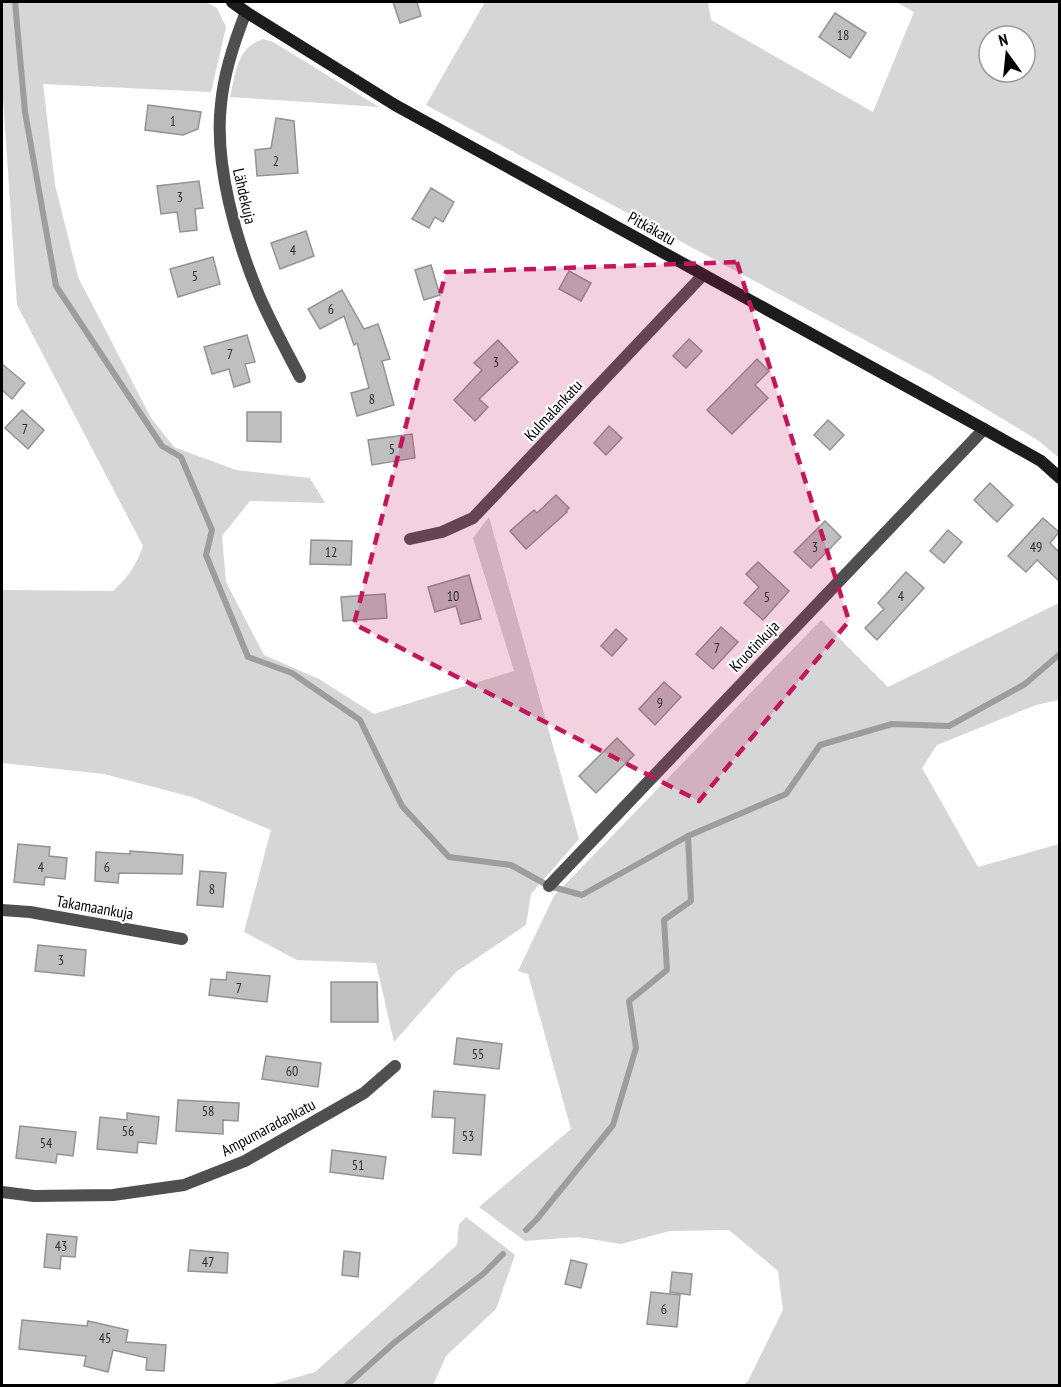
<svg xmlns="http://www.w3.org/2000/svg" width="1061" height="1387" font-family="'PT Sans Narrow',sans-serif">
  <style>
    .green { fill: #d6d6d6; fill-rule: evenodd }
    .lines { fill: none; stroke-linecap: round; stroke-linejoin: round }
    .stream { stroke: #9d9d9d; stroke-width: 6 }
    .building { fill: #bfbfbf; stroke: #939393; stroke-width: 1.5 }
    .street { stroke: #4f4f4f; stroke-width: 12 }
    .secondary { stroke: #1c1c1c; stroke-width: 12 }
    .marked { fill: #c2185b; fill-opacity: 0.2; stroke: #c2185b; stroke-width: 4.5; stroke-dasharray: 12 8; stroke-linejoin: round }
    .labels { text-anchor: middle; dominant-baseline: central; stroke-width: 4.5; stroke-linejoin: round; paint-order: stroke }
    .number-label { font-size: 14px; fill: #303030 }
    .street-label { font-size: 16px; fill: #000; stroke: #fff }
  </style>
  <rect width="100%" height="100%" fill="#fff"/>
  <g class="green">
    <path d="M 2,2 L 206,2 L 217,8 L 226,27 L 211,92 L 43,84 L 55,185 L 78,277 L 151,418 L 174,447 L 236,470 L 310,478 L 325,503 L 250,501 L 222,536 L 226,582 L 264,655 L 319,679 L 374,714 L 514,671 L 473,538 L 489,517 L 579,839 L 531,894 L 526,925 L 456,972 L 394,1042 L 376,963 L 297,960 L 244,932 L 271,830 L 192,797 L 104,774 L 2,763 L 2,590 L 113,591 C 128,577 136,566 143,546 L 17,305 L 2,83 Z"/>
    <path d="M 485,2 L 708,2 L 711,20 L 873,112 L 914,12 L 896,2 L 1059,2 L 1059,458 L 1039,441 L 930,375 L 426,105 ZM 989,36 L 1025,36 L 1025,72 L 989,72 Z"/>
    <path d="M 263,39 L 273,42 L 379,107 L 230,97 C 236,73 236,48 263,39 Z"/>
    <path d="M 1059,603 L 1059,700 L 1036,705 L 937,745 L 922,768 L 978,867 L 1059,844 L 1059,1385 L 743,1385 L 748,1381 L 783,1310 L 778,1271 L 729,1230 L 670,1231 L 621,1244 L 578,1237 L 525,1241 L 479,1207 L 571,1129 L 528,974 L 518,971 L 554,896 L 821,620 L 888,687 Z"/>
    <path d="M 466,1217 L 515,1255 L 496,1309 L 446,1356 L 433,1385 L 270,1385 L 315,1372 L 457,1245 L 459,1224 Z"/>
  </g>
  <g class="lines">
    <g class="stream">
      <path d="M 15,2 L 25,112 L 56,286 L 162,446 L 181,457 L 212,530 L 206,555 L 248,657 L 292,673 L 360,720 L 402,806 L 449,857 L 511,865 L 549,886 L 582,895 L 688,836"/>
      <path d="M 526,1230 L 537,1219 L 613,1125 L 636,1048 L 629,1001 L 667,970 L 664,920 L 691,901 L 688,836 L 786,794 L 820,745 L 892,724 L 949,726 L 1025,684 L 1060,654"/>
      <path d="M 346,1386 L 395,1342 L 483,1274 L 503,1254"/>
    </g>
  </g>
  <g class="building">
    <path d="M 393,2 L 417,2 L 421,16 L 400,23 Z"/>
    <path d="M 835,13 L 866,33 L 850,58 L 819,37 Z"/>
    <path d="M 148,105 L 201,112 L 198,129 L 183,135 L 145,130 Z"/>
    <path d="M 276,118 L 294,121 L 298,173 L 257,176 L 255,150 L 271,148 Z"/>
    <path d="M 199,181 L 203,208 L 195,209 L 197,230 L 180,232 L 177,212 L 161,214 L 157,186 Z"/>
    <path d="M 431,188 L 454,202 L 443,222 L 435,217 L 429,228 L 412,219 Z"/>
    <path d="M 306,231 L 314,256 L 280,269 L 271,243 Z"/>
    <path d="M 213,257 L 220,284 L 178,297 L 170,269 Z"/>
    <path d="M 431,265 L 440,295 L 424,300 L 415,270 Z"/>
    <path d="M 569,271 L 591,283 L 581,301 L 559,289 Z"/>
    <path d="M 342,290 L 364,329 L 378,324 L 390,359 L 382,361 L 394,405 L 357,416 L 351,393 L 369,388 L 357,343 L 354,345 L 344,316 L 320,329 L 308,309 Z"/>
    <path d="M 247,335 L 255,362 L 245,364 L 250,382 L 234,387 L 229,369 L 212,374 L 204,347 Z"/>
    <path d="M 689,339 L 702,351 L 686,368 L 673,356 Z"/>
    <path d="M 498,340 L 518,362 L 479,399 L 488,407 L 475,421 L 454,400 L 482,370 L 474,363 Z"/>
    <path d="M 757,359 L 769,371 L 755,385 L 768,398 L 732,434 L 707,410 Z"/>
    <path d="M 2,364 L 25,383 L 12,399 L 2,390 Z"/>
    <path d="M 22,410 L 44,430 L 28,449 L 5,428 Z"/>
    <path d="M 247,412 L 281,412 L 281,442 L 247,441 Z"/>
    <path d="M 828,420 L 844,435 L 830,450 L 814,435 Z"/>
    <path d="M 609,426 L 622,438 L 606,455 L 594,443 Z"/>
    <path d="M 412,434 L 415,458 L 372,465 L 368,440 Z"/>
    <path d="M 990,483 L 1013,505 L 997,522 L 974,500 Z"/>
    <path d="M 556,495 L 569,508 L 566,511 L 567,512 L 526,549 L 510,531 L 534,510 L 537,513 Z"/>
    <path d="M 1043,518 L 1059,532 L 1050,543 L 1059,552 L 1059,581 L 1037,560 L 1026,572 L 1008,556 Z"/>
    <path d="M 825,521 L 841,537 L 811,568 L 794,552 Z"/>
    <path d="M 948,530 L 962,542 L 944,563 L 930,551 Z"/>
    <path d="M 311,540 L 352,541 L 351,565 L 310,564 Z"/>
    <path d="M 758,562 L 789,591 L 763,620 L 744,603 L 759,587 L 746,574 Z"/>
    <path d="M 906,572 L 924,588 L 877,640 L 865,628 L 884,609 L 878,603 Z"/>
    <path d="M 469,575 L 481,619 L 461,624 L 456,606 L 435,612 L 428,587 Z"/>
    <path d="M 385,594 L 387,618 L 343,621 L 341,597 Z"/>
    <path d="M 721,627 L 738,642 L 713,669 L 696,654 Z"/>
    <path d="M 616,629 L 627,639 L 612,656 L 601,646 Z"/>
    <path d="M 664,682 L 681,697 L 655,725 L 639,709 Z"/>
    <path d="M 617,738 L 634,755 L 596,793 L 579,776 Z"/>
    <path d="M 18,844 L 50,847 L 49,856 L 67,858 L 65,879 L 45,877 L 44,885 L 14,882 Z"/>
    <path d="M 130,851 L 183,855 L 182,874 L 119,873 L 118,883 L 95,881 L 96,852 L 130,854 Z"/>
    <path d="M 200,871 L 226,873 L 223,907 L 197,905 Z"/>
    <path d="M 38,945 L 86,950 L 84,976 L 35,971 Z"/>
    <path d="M 227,972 L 270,976 L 267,1002 L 209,995 L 211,979 L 226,980 Z"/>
    <path d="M 331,982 L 377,982 L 378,1022 L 331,1022 Z"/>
    <path d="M 457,1038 L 502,1044 L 499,1069 L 454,1064 Z"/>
    <path d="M 266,1056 L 321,1063 L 318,1087 L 262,1079 Z"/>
    <path d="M 434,1091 L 485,1095 L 481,1155 L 453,1153 L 455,1118 L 432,1117 Z"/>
    <path d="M 178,1100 L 239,1103 L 238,1121 L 223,1120 L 223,1134 L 176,1131 Z"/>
    <path d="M 127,1113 L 159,1117 L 156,1144 L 138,1142 L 137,1153 L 97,1149 L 100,1117 L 127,1120 Z"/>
    <path d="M 20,1126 L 76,1132 L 73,1156 L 57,1154 L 56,1163 L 16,1158 Z"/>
    <path d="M 332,1150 L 386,1157 L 383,1179 L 330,1172 Z"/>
    <path d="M 47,1234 L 77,1237 L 75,1257 L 61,1256 L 60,1269 L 44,1267 Z"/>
    <path d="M 190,1250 L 228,1253 L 227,1273 L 188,1271 Z"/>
    <path d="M 344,1251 L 360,1253 L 358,1277 L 342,1275 Z"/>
    <path d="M 571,1260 L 587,1264 L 581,1288 L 565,1284 Z"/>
    <path d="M 672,1272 L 692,1274 L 690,1295 L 670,1292 Z"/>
    <path d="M 651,1292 L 680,1295 L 677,1327 L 647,1324 Z"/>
    <path d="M 22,1320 L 87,1326 L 88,1321 L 128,1330 L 126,1342 L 166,1345 L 164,1371 L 146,1370 L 147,1358 L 113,1350 L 108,1372 L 84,1366 L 86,1356 L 19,1349 Z"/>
  </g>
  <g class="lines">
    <g class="street">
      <path d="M 246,12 C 234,42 224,72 221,104 C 214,164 236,240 259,295 C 271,323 286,350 300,377"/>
      <path d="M 410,539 L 442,532 L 473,518 L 703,275"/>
      <path d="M 549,886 L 984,429"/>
      <path d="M 2,910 L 30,912 L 182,939"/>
      <path d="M 2,1192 L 34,1196 L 113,1195 L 184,1185 L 245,1161 L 364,1093 L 395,1066"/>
    </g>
    <path class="secondary" d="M 232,2 L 246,12 L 395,105 L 984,429 L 1041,461 L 1060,478"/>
  </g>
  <path class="marked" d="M 737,262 L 849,621 L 699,801 L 354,624 L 446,272 Z"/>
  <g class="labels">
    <g class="number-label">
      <text x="843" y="35">18</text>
      <text x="173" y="121">1</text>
      <text x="276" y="161">2</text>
      <text x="180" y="197">3</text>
      <text x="293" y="250">4</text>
      <text x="195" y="276">5</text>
      <text x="331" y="309">6</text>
      <text x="230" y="354">7</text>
      <text x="496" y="362">3</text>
      <text x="372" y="399">8</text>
      <text x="25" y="429">7</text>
      <text x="392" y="449">5</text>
      <text x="815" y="547">3</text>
      <text x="1036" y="547">49</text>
      <text x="331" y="552">12</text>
      <text x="453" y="596">10</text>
      <text x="901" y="596">4</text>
      <text x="767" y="597">5</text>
      <text x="717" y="648">7</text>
      <text x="660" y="703">9</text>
      <text x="41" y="867">4</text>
      <text x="107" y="867">6</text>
      <text x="212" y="889">8</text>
      <text x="61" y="960">3</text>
      <text x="239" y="988">7</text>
      <text x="478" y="1054">55</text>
      <text x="292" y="1071">60</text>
      <text x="208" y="1111">58</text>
      <text x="128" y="1131">56</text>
      <text x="468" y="1136">53</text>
      <text x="46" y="1143">54</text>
      <text x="358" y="1165">51</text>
      <text x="61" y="1246">43</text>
      <text x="208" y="1262">47</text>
      <text x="664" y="1309">6</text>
      <text x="105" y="1338">45</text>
    </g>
    <g class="street-label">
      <text transform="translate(245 196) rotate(77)">Lähdekuja</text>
      <text transform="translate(652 228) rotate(29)">Pitkäkatu</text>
      <text transform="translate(553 410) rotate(-47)">Kulmalankatu</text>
      <text transform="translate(754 646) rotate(-46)">Kruotinkuja</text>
      <text transform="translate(95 907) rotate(10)">Takamaankuja</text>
      <text transform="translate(268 1127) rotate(-28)">Ampumaradankatu</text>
    </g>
  </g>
  <rect width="1061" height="1387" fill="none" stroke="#000000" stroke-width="6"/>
  <g transform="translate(1007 54) rotate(345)"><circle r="28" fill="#ffffff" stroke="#999999" stroke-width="1.5"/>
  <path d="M0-4.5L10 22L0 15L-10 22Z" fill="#000000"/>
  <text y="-9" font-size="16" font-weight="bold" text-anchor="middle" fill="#000000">N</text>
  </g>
</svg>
